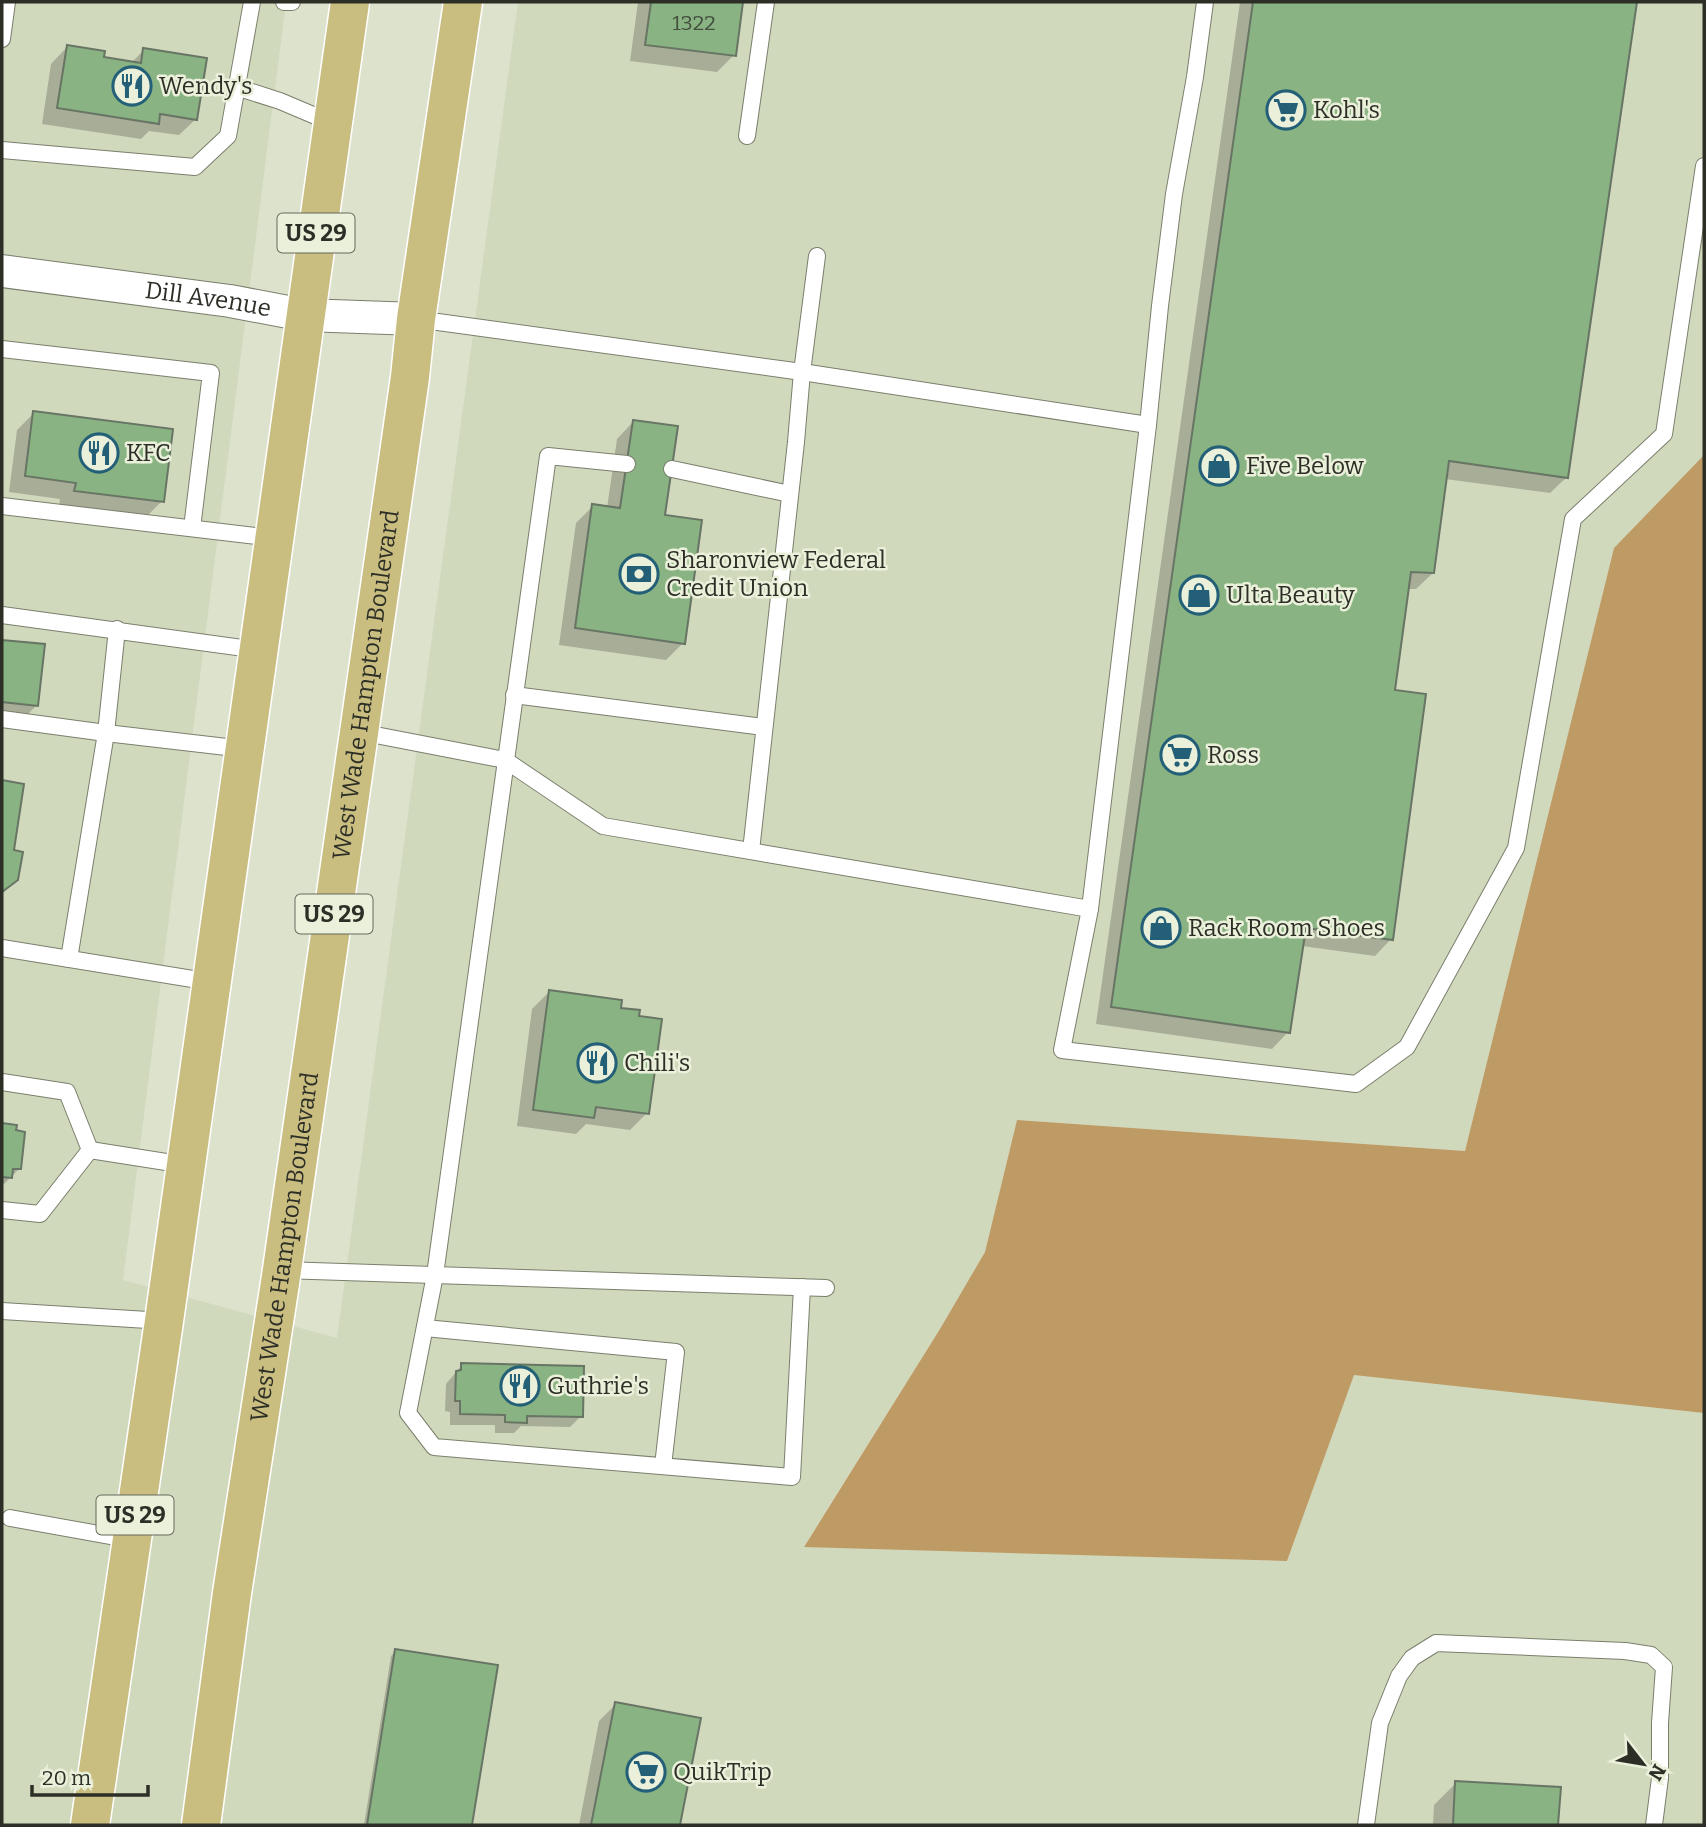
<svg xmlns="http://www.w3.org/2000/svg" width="1706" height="1827" font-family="Bitter,serif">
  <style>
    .built { fill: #d1d9bd }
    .forest { fill: #be9a65 }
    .shadow { fill: #0003 }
    .building { fill: #89b383; stroke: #687565; stroke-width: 2 }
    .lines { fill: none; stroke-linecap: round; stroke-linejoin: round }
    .lane-casing { stroke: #7a7f6c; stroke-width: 18 }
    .street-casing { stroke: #7a7f6c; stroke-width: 34 }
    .primary-casing { stroke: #fff; stroke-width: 41 }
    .lane { stroke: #fff; stroke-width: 16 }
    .street { stroke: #fff; stroke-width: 32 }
    .primary { stroke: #c9bd80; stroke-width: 38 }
    .labels { text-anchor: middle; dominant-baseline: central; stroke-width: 5; stroke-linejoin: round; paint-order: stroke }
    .number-label { font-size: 21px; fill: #44503e }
    .shield { fill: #eaf0da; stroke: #66695d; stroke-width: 2 }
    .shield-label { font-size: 23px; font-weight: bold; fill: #2d2f27 }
    .poi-label { font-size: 24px; fill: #2d2f27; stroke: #eaf0da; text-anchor: start }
    .street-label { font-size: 24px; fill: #2d2f27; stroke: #eaf0da }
  </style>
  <rect width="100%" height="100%" fill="#dde2cd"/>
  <path class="built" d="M 2,2 L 286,2 L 123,1280 L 337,1338 L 518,2 L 1704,2 L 1704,455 L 1614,548 L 1465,1151 L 1017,1120 L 985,1252 L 940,1329 L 804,1546 L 1287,1561 L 1354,1374 L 1704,1413 L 1704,1825 L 2,1825 Z"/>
  <path class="forest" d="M 1704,455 L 1704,1413 L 1354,1375 L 1287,1561 L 804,1547 L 940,1329 L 985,1252 L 1017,1120 L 1465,1151 L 1614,548 Z"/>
  <g class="shadow">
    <path d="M 638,2 L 741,2 L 734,55 L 717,72 L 630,61 Z"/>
    <path d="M 1240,2 L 1636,2 L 1567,477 L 1550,493 L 1445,479 L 1433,573 L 1416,589 L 1407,589 L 1393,691 L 1391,939 L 1375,956 L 1302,946 L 1288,1032 L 1272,1049 L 1096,1024 Z"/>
    <path d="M 67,47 L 102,59 L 131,63 L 144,50 L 196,119 L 179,135 L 149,131 L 141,139 L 42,124 L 51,64 Z"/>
    <path d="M 34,413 L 162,501 L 145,518 L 59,507 L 60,499 L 9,492 L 17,430 Z"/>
    <path d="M 633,422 L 663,516 L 683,643 L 666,660 L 559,645 L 576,523 L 593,506 L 607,508 L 617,439 Z"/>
    <path d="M 2,642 L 43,646 L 37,705 L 26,716 L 2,713 Z"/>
    <path d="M 2,782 L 22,785 L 12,852 L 16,880 L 2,894 Z"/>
    <path d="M 549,992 L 619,1009 L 647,1113 L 630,1130 L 586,1124 L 576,1134 L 517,1126 L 532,1009 Z"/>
    <path d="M 2,1125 L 15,1127 L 19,1169 L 2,1186 Z"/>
    <path d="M 462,1365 L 581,1416 L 570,1427 L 521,1426 L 514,1433 L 495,1433 L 495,1425 L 450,1425 L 450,1412 L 445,1411 L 446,1384 Z"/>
    <path d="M 396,1651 L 496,1667 L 471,1825 L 364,1825 L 391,1656 Z"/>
    <path d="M 616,1704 L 699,1720 L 679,1825 L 579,1825 L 599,1721 Z"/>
    <path d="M 1456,1783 L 1559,1789 L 1557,1825 L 1433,1825 L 1434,1805 Z"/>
  </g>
  <g class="building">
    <path d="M 651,2 L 743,2 L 736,56 L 645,45 Z"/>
    <path d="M 1253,2 L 1637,2 L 1568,478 L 1449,461 L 1434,573 L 1411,572 L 1395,690 L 1426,694 L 1393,940 L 1306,928 L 1290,1033 L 1111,1007 Z"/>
    <path d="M 67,45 L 105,51 L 104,57 L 141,63 L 143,48 L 207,58 L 197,120 L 160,114 L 159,124 L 57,108 Z"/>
    <path d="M 33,411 L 173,429 L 164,502 L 74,491 L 76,483 L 25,476 Z"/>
    <path d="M 633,420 L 678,426 L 665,515 L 702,520 L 685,644 L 575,628 L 592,504 L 620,508 Z"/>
    <path d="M 2,640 L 45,644 L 38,706 L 2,702 Z"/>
    <path d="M 2,780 L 24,784 L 14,850 L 23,852 L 18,880 L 2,892 Z"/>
    <path d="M 549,990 L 622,1000 L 621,1008 L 640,1010 L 639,1016 L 662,1019 L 649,1114 L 596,1107 L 594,1118 L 533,1110 Z"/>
    <path d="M 2,1123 L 17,1125 L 16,1130 L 25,1132 L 21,1169 L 13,1169 L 12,1178 L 2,1177 Z"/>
    <path d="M 461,1363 L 584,1366 L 583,1417 L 527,1416 L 527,1423 L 505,1422 L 505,1415 L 460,1414 L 460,1401 L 455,1401 L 456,1371 L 461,1370 Z"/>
    <path d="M 395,1649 L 498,1665 L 472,1825 L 367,1825 Z"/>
    <path d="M 615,1702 L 701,1718 L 680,1825 L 591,1825 Z"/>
    <path d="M 1455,1781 L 1561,1787 L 1558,1825 L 1453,1825 Z"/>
  </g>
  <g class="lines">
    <g class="lane-casing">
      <g id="lane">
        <path d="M 284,2 L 292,2"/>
        <path d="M 2,39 L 7,2"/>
        <path d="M 236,87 L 280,101 L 332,123"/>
        <path d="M 747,136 L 766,2"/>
        <path d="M 2,150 L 195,167 L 228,136 L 252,2"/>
        <path d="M 416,319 L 802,372 L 1148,425 L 1160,306 L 1174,194 L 1195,77 L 1205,2"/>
        <path d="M 2,349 L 211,373 L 192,528"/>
        <path d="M 627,464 L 548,456 L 435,1275 L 408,1413 L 434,1447 L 792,1477 L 802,1287"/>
        <path d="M 672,469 L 790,494"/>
        <path d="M 2,506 L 273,538"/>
        <path d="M 2,615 L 258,650"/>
        <path d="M 514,695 L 764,727"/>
        <path d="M 2,719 L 106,733 L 244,749"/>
        <path d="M 360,732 L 505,760 L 603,826 L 1090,909 L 1148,425"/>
        <path d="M 751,851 L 796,442 L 802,372 L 817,256"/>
        <path d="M 1090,909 L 1062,1050 L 1356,1084 L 1407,1047 L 1516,848 L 1573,519 L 1664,434 L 1704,166"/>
        <path d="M 2,948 L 211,982"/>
        <path d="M 69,959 L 106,733 L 117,629"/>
        <path d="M 2,1082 L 67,1092 L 90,1150"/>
        <path d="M 90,1150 L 185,1165"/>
        <path d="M 2,1210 L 40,1214 L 90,1150"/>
        <path d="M 282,1270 L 826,1288"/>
        <path d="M 2,1311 L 164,1321"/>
        <path d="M 425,1328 L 676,1352 L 663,1466"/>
        <path d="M 10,1518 L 132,1540"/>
        <path d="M 1366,1825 L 1380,1723 L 1399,1676 L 1412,1658 L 1436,1643 L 1625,1651 L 1651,1655 L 1664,1667 L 1660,1723 L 1660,1778 L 1654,1825"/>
      </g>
    </g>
    <g class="street-casing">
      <g id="street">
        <path id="s1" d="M 2,271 L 230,301 L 304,315 L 416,319"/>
      </g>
    </g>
    <g class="primary-casing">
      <g id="primary">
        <path d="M 90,1825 L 164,1321 L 350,2"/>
        <path id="s2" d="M 201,1825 L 232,1593 L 282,1270 L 410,377 L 416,319 L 463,2"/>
      </g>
    </g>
    <use href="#lane" class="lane"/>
    <use href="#street" class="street"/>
    <use href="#primary" class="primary"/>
  </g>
  <defs>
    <g id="restaurant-ring" transform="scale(2.0125)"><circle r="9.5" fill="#eaf0da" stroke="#245f78" stroke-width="1.5"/><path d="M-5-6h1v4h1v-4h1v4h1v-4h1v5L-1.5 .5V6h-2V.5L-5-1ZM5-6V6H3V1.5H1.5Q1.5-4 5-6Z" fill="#245f78"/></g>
    <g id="supermarket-ring" transform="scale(2.0125)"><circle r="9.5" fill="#eaf0da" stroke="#245f78" stroke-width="1.5"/><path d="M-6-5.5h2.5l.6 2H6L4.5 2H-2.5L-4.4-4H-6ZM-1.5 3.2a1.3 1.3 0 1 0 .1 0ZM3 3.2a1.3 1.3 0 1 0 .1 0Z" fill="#245f78"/></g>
    <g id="shop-ring" transform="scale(2.0125)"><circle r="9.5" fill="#eaf0da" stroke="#245f78" stroke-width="1.5"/><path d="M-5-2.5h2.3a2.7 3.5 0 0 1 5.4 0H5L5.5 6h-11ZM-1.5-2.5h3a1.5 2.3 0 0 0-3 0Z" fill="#245f78"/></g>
    <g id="bank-ring" transform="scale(2.0125)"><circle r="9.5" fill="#eaf0da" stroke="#245f78" stroke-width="1.5"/><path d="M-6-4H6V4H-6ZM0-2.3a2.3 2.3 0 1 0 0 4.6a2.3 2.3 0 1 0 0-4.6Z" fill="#245f78"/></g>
  </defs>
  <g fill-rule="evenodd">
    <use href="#restaurant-ring" x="132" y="86"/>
    <use href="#supermarket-ring" x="1286" y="110"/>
    <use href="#restaurant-ring" x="99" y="453"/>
    <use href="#shop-ring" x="1219" y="466"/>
    <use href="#bank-ring" x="639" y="574"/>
    <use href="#shop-ring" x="1199" y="595"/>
    <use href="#supermarket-ring" x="1180" y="755"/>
    <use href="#shop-ring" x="1161" y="928"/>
    <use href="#restaurant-ring" x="597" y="1063"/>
    <use href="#restaurant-ring" x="520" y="1386"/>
    <use href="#supermarket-ring" x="646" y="1772"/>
  </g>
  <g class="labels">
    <g class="number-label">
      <text x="694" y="23">1322</text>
    </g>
    <g class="shield">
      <rect x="277.5" y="213.5" width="77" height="39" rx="5"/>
      <rect x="295.5" y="894.5" width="77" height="39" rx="5"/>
      <rect x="96.5" y="1495.5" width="77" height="39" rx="5"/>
    </g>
    <g class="shield-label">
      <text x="316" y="233">US 29</text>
      <text x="334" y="914">US 29</text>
      <text x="135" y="1515">US 29</text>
    </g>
    <g class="poi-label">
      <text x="159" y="86">Wendy's</text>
      <text x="1313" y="110">Kohl's</text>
      <text x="126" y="453">KFC</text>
      <text x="1246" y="466">Five Below</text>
      <text x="666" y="560">Sharonview Federal<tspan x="666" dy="28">Credit Union</tspan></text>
      <text x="1226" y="595">Ulta Beauty</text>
      <text x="1207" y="755">Ross</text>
      <text x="1188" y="928">Rack Room Shoes</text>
      <text x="624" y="1063">Chili's</text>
      <text x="547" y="1386">Guthrie's</text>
      <text x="673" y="1772">QuikTrip</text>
    </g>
    <g class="street-label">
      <text stroke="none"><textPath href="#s1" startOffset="208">Dill Avenue</textPath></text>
      <text stroke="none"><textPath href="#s2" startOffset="1152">West Wade Hampton Boulevard</textPath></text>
      <text stroke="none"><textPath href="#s2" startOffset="584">West Wade Hampton Boulevard</textPath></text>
    </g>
  </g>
  <rect width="1706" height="1827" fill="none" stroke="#2d2f27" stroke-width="7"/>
  <g transform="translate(1643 1764) rotate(121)" stroke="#eaf0da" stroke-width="5" paint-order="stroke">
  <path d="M0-5L12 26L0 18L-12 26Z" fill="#2d2f27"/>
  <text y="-10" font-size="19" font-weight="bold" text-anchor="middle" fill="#2d2f27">N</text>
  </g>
  <path d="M32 1785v10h116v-10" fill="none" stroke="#2d2f27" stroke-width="3.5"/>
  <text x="42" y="1785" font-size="21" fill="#2d2f27" stroke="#eaf0da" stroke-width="5" paint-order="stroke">20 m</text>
</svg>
